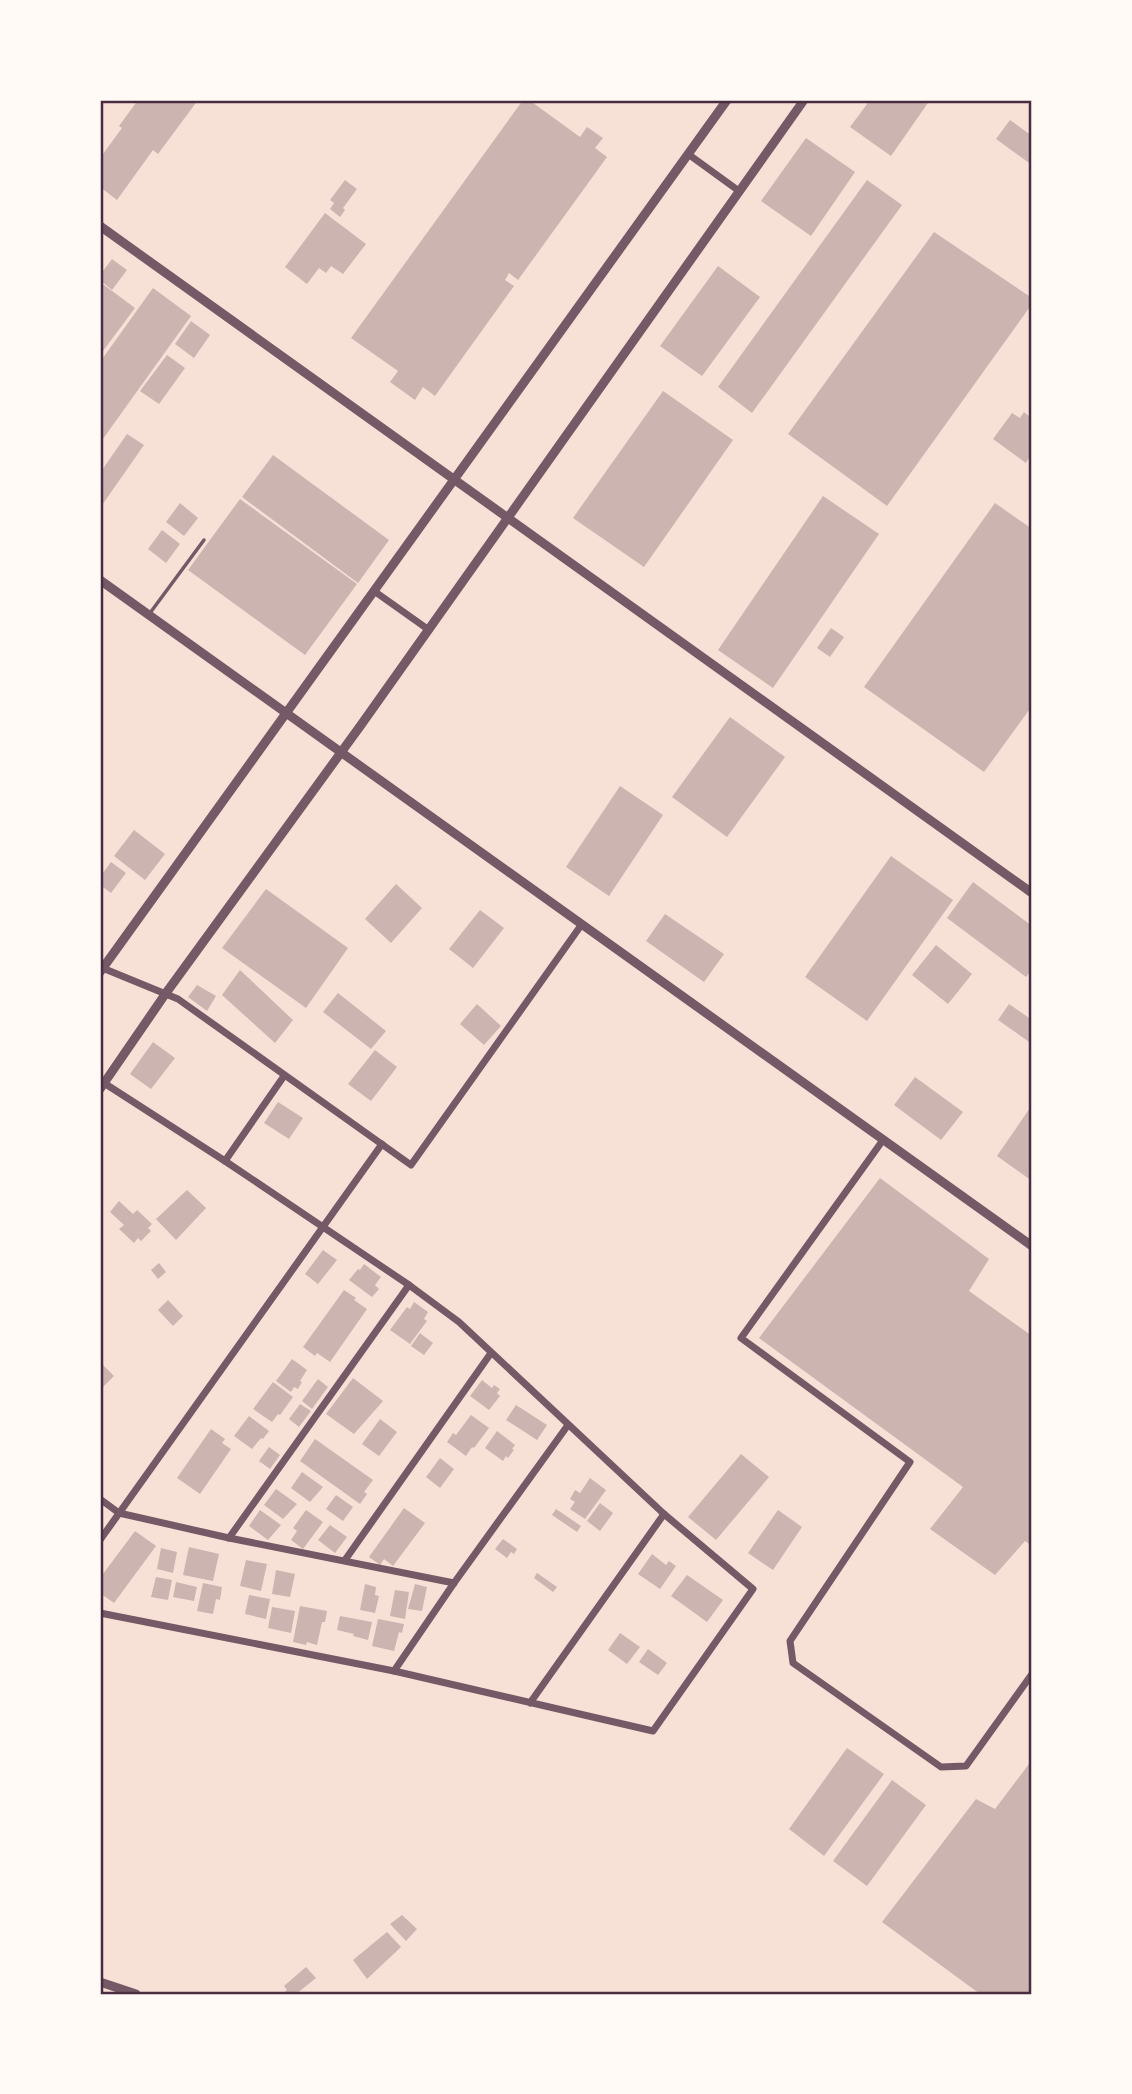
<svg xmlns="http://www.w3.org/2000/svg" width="1132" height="2094" font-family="Manrope,sans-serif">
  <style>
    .building { fill: #ccb4b1 }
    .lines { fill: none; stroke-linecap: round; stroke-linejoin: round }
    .service { stroke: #755966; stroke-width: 3.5 }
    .minor { stroke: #755966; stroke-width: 7 }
    .tertiary { stroke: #755966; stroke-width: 9 }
    .neatline { fill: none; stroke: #4a2c40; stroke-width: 2.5 }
  </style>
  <rect width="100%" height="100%" fill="#f7e1d7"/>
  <g class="building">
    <path d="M 138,100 L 198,100 L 158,154 L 153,150 L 117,200 L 100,187 L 100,158 L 122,128 L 119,126 Z"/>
    <path d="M 523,100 L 529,100 L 580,137 L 587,127 L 603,138 L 595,148 L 607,157 L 518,280 L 509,273 L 505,280 L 514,286 L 435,396 L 423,387 L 415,400 L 390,382 L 398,371 L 351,338 Z"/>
    <path d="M 870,100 L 930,100 L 891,156 L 850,127 Z"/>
    <path d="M 1010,120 L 1032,136 L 1032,165 L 996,139 Z"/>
    <path d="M 806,138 L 855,172 L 811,236 L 761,201 Z"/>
    <path d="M 345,180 L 357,189 L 343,208 L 345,210 L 340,217 L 330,209 L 334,203 L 330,200 Z"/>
    <path d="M 867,180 L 902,205 L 752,413 L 718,387 Z"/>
    <path d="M 325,213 L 366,244 L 343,274 L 331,266 L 326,273 L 319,268 L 307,284 L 285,267 Z"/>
    <path d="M 934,232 L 1032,298 L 1032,304 L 887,506 L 788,434 Z"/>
    <path d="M 112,259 L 127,270 L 112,290 L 100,280 L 100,275 Z"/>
    <path d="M 718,266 L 760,297 L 702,376 L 660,346 Z"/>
    <path d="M 100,282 L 135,308 L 100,355 Z"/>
    <path d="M 153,288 L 191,316 L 100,443 L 100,362 Z"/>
    <path d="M 191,321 L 210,335 L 194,358 L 175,344 Z"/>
    <path d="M 167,355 L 185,368 L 159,404 L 140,391 Z"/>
    <path d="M 663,391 L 733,440 L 644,567 L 573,518 Z"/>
    <path d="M 1024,412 L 1032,419 L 1032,453 L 1026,463 L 993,439 L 1012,413 L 1020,418 Z"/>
    <path d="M 127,434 L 144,445 L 100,508 L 100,473 Z"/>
    <path d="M 273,455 L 389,540 L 358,583 L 242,497 Z"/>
    <path d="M 823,496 L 879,534 L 773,688 L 718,650 Z"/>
    <path d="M 240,499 L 357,584 L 305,655 L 188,570 Z"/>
    <path d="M 180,503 L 198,518 L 184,536 L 166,522 Z"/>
    <path d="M 995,503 L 1032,529 L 1032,706 L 984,772 L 864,687 Z"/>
    <path d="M 162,530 L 180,544 L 166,563 L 148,549 Z"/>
    <path d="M 831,628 L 844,637 L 830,657 L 817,648 Z"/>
    <path d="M 730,717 L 785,757 L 727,837 L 672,797 Z"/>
    <path d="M 620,786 L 663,815 L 609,896 L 566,867 Z"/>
    <path d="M 134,830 L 165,854 L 145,880 L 114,856 Z"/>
    <path d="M 891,856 L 953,900 L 867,1021 L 805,977 Z"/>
    <path d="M 111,862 L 126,873 L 111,893 L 100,885 L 100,877 Z"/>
    <path d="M 973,882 L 1032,926 L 1032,969 L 1026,977 L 947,918 Z"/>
    <path d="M 396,884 L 422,908 L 391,943 L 365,919 Z"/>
    <path d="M 266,889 L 348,948 L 306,1008 L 222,948 Z"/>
    <path d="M 480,910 L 504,928 L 473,968 L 449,949 Z"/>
    <path d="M 665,914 L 724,954 L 704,982 L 646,941 Z"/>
    <path d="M 936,945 L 972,974 L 948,1004 L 912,975 Z"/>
    <path d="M 240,970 L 293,1020 L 275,1043 L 222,995 Z"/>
    <path d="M 197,985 L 216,996 L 207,1011 L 188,997 Z"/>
    <path d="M 338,993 L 386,1031 L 371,1049 L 323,1012 Z"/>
    <path d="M 477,1004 L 501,1026 L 484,1045 L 460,1024 Z"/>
    <path d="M 1009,1004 L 1032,1020 L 1032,1044 L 998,1020 Z"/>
    <path d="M 153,1042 L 175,1058 L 151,1089 L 130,1074 Z"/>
    <path d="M 375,1050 L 397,1067 L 371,1101 L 348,1084 Z"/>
    <path d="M 915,1077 L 963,1112 L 941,1140 L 894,1105 Z"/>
    <path d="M 278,1102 L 303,1118 L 289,1139 L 264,1123 Z"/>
    <path d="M 1032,1105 L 1032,1181 L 997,1156 Z"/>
    <path d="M 880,1178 L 989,1259 L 969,1291 L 1032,1336 L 1032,1546 L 1025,1541 L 995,1575 L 930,1529 L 963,1487 L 759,1338 Z"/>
    <path d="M 187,1190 L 206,1208 L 176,1240 L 156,1219 Z"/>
    <path d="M 119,1201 L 133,1214 L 137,1210 L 152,1224 L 148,1228 L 151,1231 L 141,1241 L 138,1238 L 134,1243 L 119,1229 L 124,1225 L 110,1212 Z"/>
    <path d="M 323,1250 L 337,1260 L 318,1284 L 305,1274 Z"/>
    <path d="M 159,1263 L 166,1272 L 158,1279 L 151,1270 Z"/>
    <path d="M 364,1264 L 381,1277 L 375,1285 L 379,1289 L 372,1297 L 349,1280 L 358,1269 L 360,1270 Z"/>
    <path d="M 344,1290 L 356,1298 L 354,1300 L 367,1309 L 330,1362 L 317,1353 L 315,1356 L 303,1347 Z"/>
    <path d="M 168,1300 L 183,1316 L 173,1326 L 158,1310 Z"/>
    <path d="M 414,1302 L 428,1312 L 424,1319 L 427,1321 L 410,1344 L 390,1330 L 407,1307 L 410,1309 Z"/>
    <path d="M 420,1333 L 433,1343 L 424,1355 L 411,1346 Z"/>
    <path d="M 292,1359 L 307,1370 L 300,1381 L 302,1382 L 298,1389 L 294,1387 L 291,1392 L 276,1381 Z"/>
    <path d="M 100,1362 L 114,1376 L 100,1390 Z"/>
    <path d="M 353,1378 L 383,1401 L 354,1434 L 326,1414 Z"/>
    <path d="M 318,1379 L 328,1387 L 312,1409 L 302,1401 Z"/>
    <path d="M 482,1380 L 492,1388 L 494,1385 L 500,1389 L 497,1393 L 500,1396 L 489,1410 L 470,1396 Z"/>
    <path d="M 273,1382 L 293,1397 L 280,1415 L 278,1414 L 272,1422 L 253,1409 Z"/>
    <path d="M 300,1404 L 311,1411 L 299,1427 L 289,1419 Z"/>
    <path d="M 516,1405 L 547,1425 L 537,1440 L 506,1420 Z"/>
    <path d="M 471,1415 L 489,1428 L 474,1448 L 472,1447 L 466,1456 L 447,1442 L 453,1433 L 456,1435 Z"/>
    <path d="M 249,1416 L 269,1431 L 263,1439 L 261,1438 L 252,1449 L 234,1436 Z"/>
    <path d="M 380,1419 L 397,1432 L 379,1456 L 362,1444 Z"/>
    <path d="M 211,1429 L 225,1439 L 222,1443 L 231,1449 L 200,1494 L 177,1478 Z"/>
    <path d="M 497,1431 L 515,1445 L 512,1449 L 514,1450 L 508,1458 L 506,1456 L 503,1461 L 485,1448 Z"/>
    <path d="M 315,1439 L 373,1480 L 364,1492 L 367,1494 L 360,1504 L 300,1461 Z"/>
    <path d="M 269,1447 L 280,1455 L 270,1469 L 259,1461 Z"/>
    <path d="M 741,1454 L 769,1477 L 716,1540 L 688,1517 Z"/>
    <path d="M 440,1458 L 454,1469 L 440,1488 L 426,1477 Z"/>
    <path d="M 302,1472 L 323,1487 L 310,1502 L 291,1488 Z"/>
    <path d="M 590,1478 L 606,1490 L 585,1519 L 570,1509 L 575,1502 L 570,1499 L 575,1490 L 580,1493 Z"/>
    <path d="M 276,1489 L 297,1504 L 283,1519 L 264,1505 Z"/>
    <path d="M 336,1495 L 353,1507 L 343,1521 L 326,1509 Z"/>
    <path d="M 600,1503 L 613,1513 L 600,1531 L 587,1521 Z"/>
    <path d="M 404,1508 L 425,1523 L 393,1566 L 384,1559 L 380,1565 L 369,1557 Z"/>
    <path d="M 556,1509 L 581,1526 L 577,1532 L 552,1515 Z"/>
    <path d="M 260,1510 L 281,1525 L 268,1540 L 249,1526 Z"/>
    <path d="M 306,1510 L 323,1522 L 303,1549 L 291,1540 L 297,1531 L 293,1528 Z"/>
    <path d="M 778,1510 L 802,1527 L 773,1570 L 748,1553 Z"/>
    <path d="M 330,1525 L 347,1537 L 335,1553 L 318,1540 Z"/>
    <path d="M 135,1531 L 156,1546 L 114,1603 L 100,1593 L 100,1578 Z"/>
    <path d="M 503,1539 L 517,1549 L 514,1554 L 511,1552 L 507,1558 L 495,1549 Z"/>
    <path d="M 189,1547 L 219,1554 L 213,1581 L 183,1575 Z"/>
    <path d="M 161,1548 L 177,1552 L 173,1573 L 157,1569 Z"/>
    <path d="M 652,1554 L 666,1565 L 669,1561 L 676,1566 L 660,1589 L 638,1574 Z"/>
    <path d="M 246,1560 L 267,1564 L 261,1591 L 240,1586 Z"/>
    <path d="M 276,1570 L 295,1574 L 290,1597 L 272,1594 Z"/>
    <path d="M 537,1573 L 557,1587 L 553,1592 L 534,1578 Z"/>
    <path d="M 687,1575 L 723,1600 L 707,1622 L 671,1596 Z"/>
    <path d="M 156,1577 L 172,1580 L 168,1600 L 151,1597 Z"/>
    <path d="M 176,1582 L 197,1587 L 194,1601 L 173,1597 Z"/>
    <path d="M 203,1583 L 222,1587 L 220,1600 L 216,1599 L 213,1614 L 197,1611 Z"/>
    <path d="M 365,1584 L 376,1587 L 375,1595 L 379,1596 L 375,1613 L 360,1610 Z"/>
    <path d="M 415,1584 L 427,1587 L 422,1611 L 408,1609 Z"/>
    <path d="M 395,1590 L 409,1592 L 405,1619 L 390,1616 Z"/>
    <path d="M 249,1595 L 270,1599 L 266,1619 L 245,1614 Z"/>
    <path d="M 300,1606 L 327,1611 L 325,1622 L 322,1622 L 317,1645 L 307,1642 L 306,1645 L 293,1642 Z"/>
    <path d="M 272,1607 L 295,1611 L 291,1633 L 268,1628 Z"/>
    <path d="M 340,1616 L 372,1622 L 368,1640 L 353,1636 L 354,1634 L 337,1630 Z"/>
    <path d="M 378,1619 L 404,1624 L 402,1633 L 399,1632 L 394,1651 L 372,1646 Z"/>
    <path d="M 620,1633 L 640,1647 L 627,1664 L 608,1650 Z"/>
    <path d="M 648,1649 L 667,1663 L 658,1675 L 639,1662 Z"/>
    <path d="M 847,1748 L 884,1774 L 824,1856 L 789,1829 Z"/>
    <path d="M 1032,1760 L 1032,1994 L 980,1994 L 882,1922 L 976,1799 L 995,1809 Z"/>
    <path d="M 892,1780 L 926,1805 L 867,1886 L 833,1861 Z"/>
    <path d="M 402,1915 L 417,1929 L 406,1941 L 390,1924 Z"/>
    <path d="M 387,1932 L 401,1947 L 367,1979 L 353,1960 Z"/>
    <path d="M 306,1967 L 316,1978 L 296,1994 L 282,1994 L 287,1990 L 284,1986 Z"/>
  </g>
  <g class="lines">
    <path class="service" d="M 150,613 L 204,540"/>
    <g class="minor">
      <path d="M 688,154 L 739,191"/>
      <path d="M 374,591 L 429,630"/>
      <path d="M 100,967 L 178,999 L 411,1165 L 582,924"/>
      <path d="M 883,1140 L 741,1338 L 910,1462 L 790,1641 L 793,1663 L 941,1767 L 966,1766 L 1032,1674"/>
      <path d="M 225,1161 L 284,1076"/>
      <path d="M 409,1285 L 459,1322 L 664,1514"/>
      <path d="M 100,1499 L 119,1513 L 229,1538 L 409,1285 L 225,1161 L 104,1083"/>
      <path d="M 229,1538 L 454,1583"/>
      <path d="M 100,1540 L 382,1144"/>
      <path d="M 345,1560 L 491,1353"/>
      <path d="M 100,1613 L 394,1671 L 454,1583 L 568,1425"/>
      <path d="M 394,1671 L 653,1731 L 753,1589 L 664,1514 L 530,1703"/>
    </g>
    <g class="tertiary">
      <path d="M 100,226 L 1032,893"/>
      <path d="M 100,580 L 1032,1246"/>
      <path d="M 100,972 L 727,100"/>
      <path d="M 100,1089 L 166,993 L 361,725 L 804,100"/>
      <path d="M 100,1982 L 136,1994"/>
    </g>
  </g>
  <rect width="1132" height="2094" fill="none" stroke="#fffaf5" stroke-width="203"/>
  <rect x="102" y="102" width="928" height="1891" class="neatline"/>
</svg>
